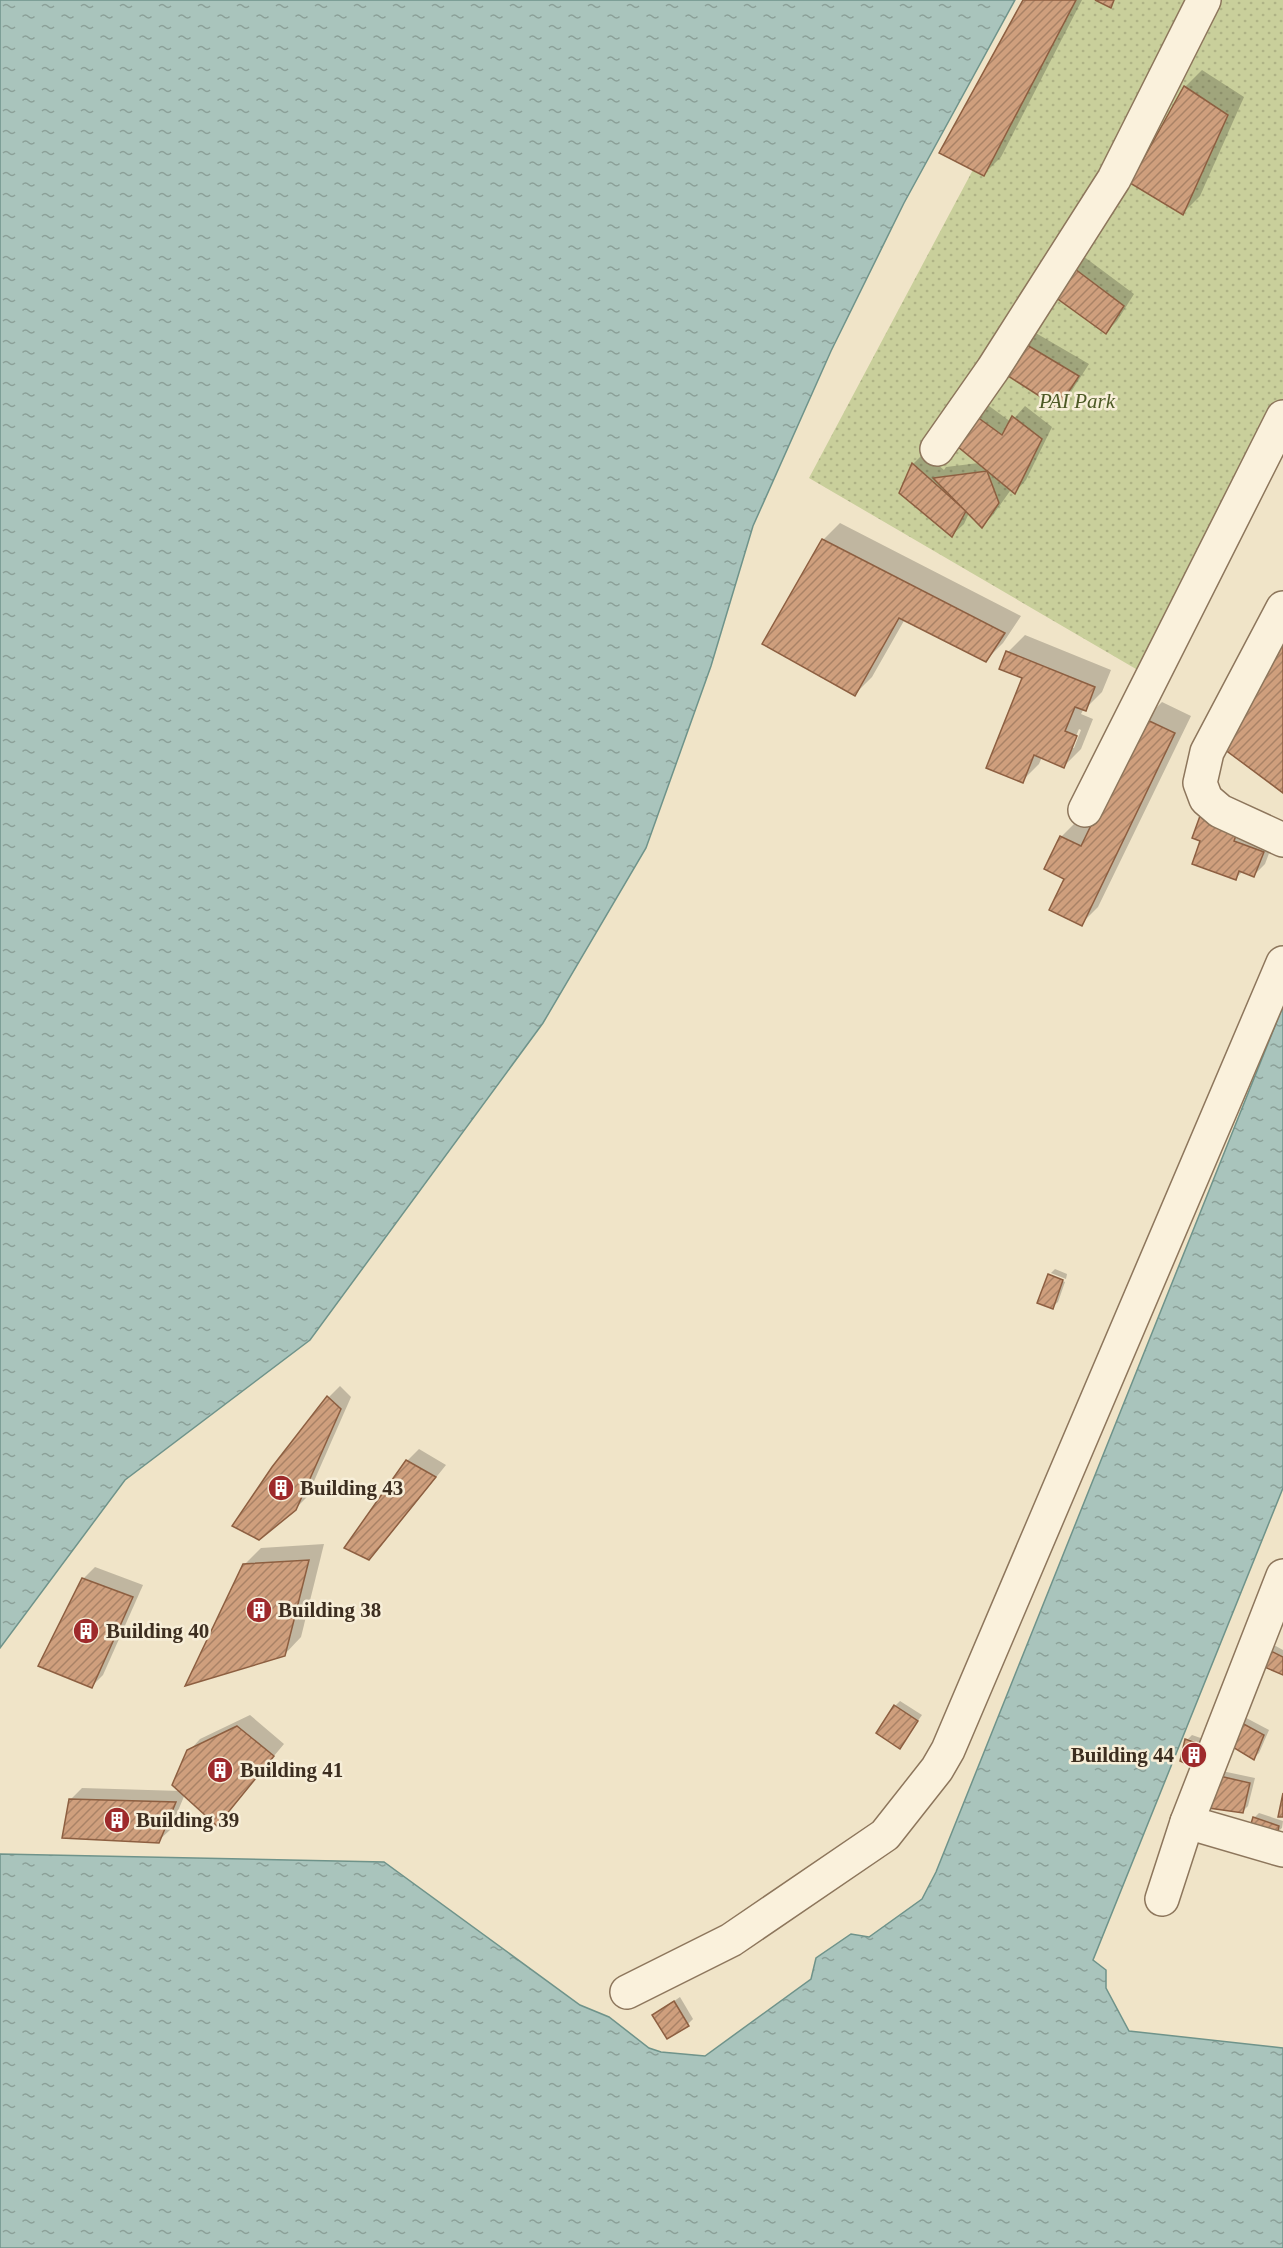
<svg xmlns="http://www.w3.org/2000/svg" width="1283" height="2248" font-family="Georgia,serif">
  <style>
    .park { fill: url(#park-dots) }
    .water { fill: url(#water-ripples); stroke: #6f938a; stroke-width: 1.5 }
    .shadow { fill: #0003; fill-rule: evenodd }
    .building { fill: url(#building-hatch); stroke: #8d5f41; stroke-width: 1.5 }
    .lines { fill: none; stroke-linecap: round; stroke-linejoin: round }
    .minor-casing { stroke: #8d765c; stroke-width: 36 }
    .minor { stroke: #faf1dc; stroke-width: 33 }
    .labels { text-anchor: middle; dominant-baseline: central; stroke-width: 5; stroke-linejoin: round; paint-order: stroke }
    .park-label { font-size: 21px; font-style: italic; fill: #4d5a26; stroke: #f7eed8 }
    .poi-label { font-size: 21px; font-weight: bold; fill: #3d2e20; stroke: #f7eed8; text-anchor: start }
  </style>
  <defs>
    <pattern id="park-dots" width="8" height="8" patternUnits="userSpaceOnUse" patternTransform="scale(1.5)"><rect width="8" height="8" fill="#c9cf9b"/><path d="M2 2h.1M6 6h.1" fill="none" stroke="#aeb285" stroke-width="1.8" stroke-linecap="round"/></pattern>
    <pattern id="water-ripples" width="26" height="14" patternUnits="userSpaceOnUse" patternTransform="scale(1.5)"><rect width="26" height="14" fill="#a9c4bc"/><path d="M2 4q2-2 4 0t4 0M15 11q2-2 4 0t4 0" fill="none" stroke="#8ba098"/></pattern>
    <pattern id="building-hatch" width="6" height="6" patternUnits="userSpaceOnUse" patternTransform="scale(1.5)"><rect width="6" height="6" fill="#cf9f7d"/><path d="M-1 1l2-2M0 6l6-6M5 7l2-2" fill="none" stroke="#a98266"/></pattern>
  </defs>
  <rect width="100%" height="100%" fill="#f0e4c8"/>
  <path class="park" d="M 1055,0 L 1283,0 L 1283,439 L 1160,683 L 809,478 L 984,149 Z"/>
  <g class="water">
    <path d="M 0,0 L 1015,0 L 904,203 L 831,351 L 753,526 L 711,666 L 646,848 L 543,1023 L 310,1340 L 125,1480 L 0,1648 Z"/>
    <path d="M 1283,1006 L 1283,1488 L 1093,1960 L 1106,1970 L 1106,1988 L 1129,2031 L 1283,2048 L 1283,2248 L 0,2248 L 0,1854 L 384,1862 L 580,2005 L 609,2017 L 649,2048 L 661,2052 L 705,2056 L 811,1979 L 816,1958 L 851,1934 L 869,1937 L 922,1899 L 936,1872 Z"/>
  </g>
  <g class="shadow">
    <path d="M 1025,0 L 1082,0 L 1001,157 L 984,174 Z"/>
    <path d="M 1202,70 L 1244,97 L 1200,196 L 1183,213 L 1185,87 Z"/>
    <path d="M 1083,256 L 1134,294 L 1117,321 L 1106,332 L 1057,297 Z"/>
    <path d="M 1034,332 L 1089,364 L 1069,395 L 1058,406 L 1004,372 Z"/>
    <path d="M 985,403 L 1011,422 L 1025,406 L 1052,427 L 1026,480 L 1015,492 L 1008,486 L 1010,491 L 993,515 L 982,526 L 969,513 L 964,524 L 952,535 L 901,493 L 913,464 L 924,453 L 944,470 L 946,467 L 979,463 L 958,446 Z"/>
    <path d="M 840,523 L 1021,616 L 1003,643 L 986,660 L 905,619 L 872,677 L 855,694 L 823,540 Z"/>
    <path d="M 1025,635 L 1111,670 L 1102,692 L 1085,709 L 1084,708 L 1081,714 L 1093,719 L 1081,749 L 1064,766 L 1042,757 L 1039,764 L 1022,781 L 1024,677 L 1008,652 ZM 1079,729 L 1081,730 L 1074,748 L 1071,748 Z"/>
    <path d="M 1162,702 L 1191,716 L 1098,907 L 1081,924 L 1066,878 L 1061,837 L 1078,820 L 1092,827 L 1145,719 Z"/>
    <path d="M 1201,817 L 1274,840 L 1265,864 L 1254,875 L 1243,871 L 1236,878 L 1202,840 Z"/>
    <path d="M 1055,1269 L 1067,1274 L 1066,1279 L 1051,1273 Z"/>
    <path d="M 1050,1274 L 1050,1276 L 1065,1282 L 1058,1302 L 1052,1307 L 1049,1275 Z"/>
    <path d="M 340,1386 L 351,1397 L 307,1497 L 295,1509 L 273,1467 L 329,1397 Z"/>
    <path d="M 419,1449 L 446,1465 L 380,1547 L 346,1547 L 407,1461 Z"/>
    <path d="M 324,1544 L 301,1637 L 284,1655 L 244,1565 L 261,1548 Z"/>
    <path d="M 95,1567 L 143,1585 L 103,1675 L 92,1686 L 40,1665 L 84,1578 Z"/>
    <path d="M 1272,1644 L 1283,1650 L 1283,1673 L 1258,1662 Z"/>
    <path d="M 900,1701 L 922,1715 L 899,1747 L 895,1706 Z"/>
    <path d="M 1235,1712 L 1269,1730 L 1259,1753 L 1254,1758 Z"/>
    <path d="M 250,1715 L 284,1744 L 217,1824 L 185,1794 L 170,1830 L 158,1841 L 70,1800 L 82,1788 L 181,1791 L 189,1751 L 200,1739 Z"/>
    <path d="M 1192,1735 L 1215,1743 L 1213,1747 L 1188,1739 L 1188,1742 L 1187,1740 Z"/>
    <path d="M 1222,1771 L 1255,1778 L 1248,1806 L 1243,1811 L 1211,1807 Z"/>
    <path d="M 1259,1813 L 1283,1821 L 1282,1828 L 1276,1833 L 1254,1818 Z"/>
    <path d="M 680,1997 L 693,2019 L 688,2024 L 654,2015 Z"/>
  </g>
  <g class="building">
    <path d="M 1023,0 L 1076,0 L 984,176 L 939,153 Z"/>
    <path d="M 1095,0 L 1114,0 L 1111,8 Z"/>
    <path d="M 1184,86 L 1228,115 L 1183,215 L 1130,183 Z"/>
    <path d="M 1071,266 L 1124,306 L 1106,334 L 1055,297 Z"/>
    <path d="M 1022,342 L 1079,376 L 1058,408 L 1002,372 Z"/>
    <path d="M 973,414 L 1002,435 L 1012,416 L 1042,439 L 1015,494 L 957,446 Z"/>
    <path d="M 912,463 L 966,511 L 952,537 L 899,493 Z"/>
    <path d="M 987,471 L 999,503 L 982,528 L 933,478 Z"/>
    <path d="M 822,539 L 1005,633 L 986,662 L 899,618 L 855,696 L 762,644 Z"/>
    <path d="M 1283,640 L 1283,793 L 1224,749 Z"/>
    <path d="M 1006,651 L 1095,687 L 1086,711 L 1075,707 L 1065,731 L 1077,736 L 1064,768 L 1034,755 L 1023,783 L 986,768 L 1022,678 L 999,669 Z"/>
    <path d="M 1143,718 L 1175,733 L 1082,926 L 1049,910 L 1064,879 L 1044,869 L 1060,836 L 1081,846 Z"/>
    <path d="M 1200,816 L 1238,830 L 1234,841 L 1264,852 L 1254,877 L 1239,871 L 1236,880 L 1192,864 L 1200,841 L 1192,838 Z"/>
    <path d="M 1048,1274 L 1063,1280 L 1053,1309 L 1037,1303 Z"/>
    <path d="M 327,1396 L 341,1409 L 296,1510 L 259,1540 L 232,1526 L 272,1467 Z"/>
    <path d="M 406,1460 L 436,1477 L 369,1560 L 344,1548 Z"/>
    <path d="M 309,1560 L 285,1656 L 185,1686 L 243,1564 Z"/>
    <path d="M 82,1578 L 133,1597 L 92,1688 L 38,1666 Z"/>
    <path d="M 1265,1648 L 1283,1657 L 1283,1675 L 1255,1663 Z"/>
    <path d="M 894,1705 L 918,1721 L 900,1749 L 876,1733 Z"/>
    <path d="M 1229,1716 L 1264,1735 L 1254,1760 L 1221,1740 Z"/>
    <path d="M 237,1726 L 274,1756 L 217,1826 L 172,1785 L 187,1750 Z"/>
    <path d="M 1185,1739 L 1211,1748 L 1199,1769 L 1180,1761 Z"/>
    <path d="M 1215,1775 L 1250,1783 L 1243,1813 L 1209,1808 Z"/>
    <path d="M 1283,1793 L 1283,1817 L 1278,1817 Z"/>
    <path d="M 69,1799 L 176,1802 L 159,1843 L 62,1838 Z"/>
    <path d="M 1253,1817 L 1279,1826 L 1277,1835 L 1250,1827 Z"/>
    <path d="M 674,2001 L 689,2026 L 667,2039 L 652,2015 Z"/>
  </g>
  <g class="lines">
    <g class="minor-casing">
      <g id="minor">
        <path d="M 937,449 L 993,369 L 1114,179 L 1204,0"/>
        <path d="M 1283,608 L 1207,752 L 1200,783 L 1206,799 L 1220,811 L 1283,840"/>
        <path d="M 1085,810 L 1283,417"/>
        <path d="M 1187,1822 L 1283,1850"/>
        <path d="M 1162,1899 L 1187,1822 L 1283,1576"/>
        <path d="M 627,1992 L 731,1940 L 885,1835 L 937,1769 L 948,1750 L 1283,963"/>
      </g>
    </g>
    <use href="#minor" class="minor"/>
  </g>
  <defs>
    <g id="building-disc" transform="scale(1.35)"><circle r="9.5" fill="#9e2a2b" stroke="#f7eed8"/><path d="M-4-6H4V6H1V3H-1V6H-4ZM-2.5-4.3h1.7v1.8h-1.7ZM.8-4.3h1.7v1.8H.8ZM-2.5-1h1.7V.8h-1.7ZM.8-1h1.7V.8H.8Z" fill="#fff"/></g>
  </defs>
  <g fill-rule="evenodd">
    <use href="#building-disc" x="281" y="1488"/>
    <use href="#building-disc" x="259" y="1610"/>
    <use href="#building-disc" x="86" y="1631"/>
    <use href="#building-disc" x="1194" y="1755"/>
    <use href="#building-disc" x="220" y="1770"/>
    <use href="#building-disc" x="117" y="1820"/>
  </g>
  <g class="labels">
    <g class="park-label">
      <text x="1077" y="401">PAI Park</text>
    </g>
    <g class="poi-label">
      <text x="300" y="1488">Building 43</text>
      <text x="278" y="1610">Building 38</text>
      <text x="106" y="1631">Building 40</text>
      <text x="1174" y="1755" text-anchor="end">Building 44</text>
      <text x="240" y="1770">Building 41</text>
      <text x="136" y="1820">Building 39</text>
    </g>
  </g>
</svg>
